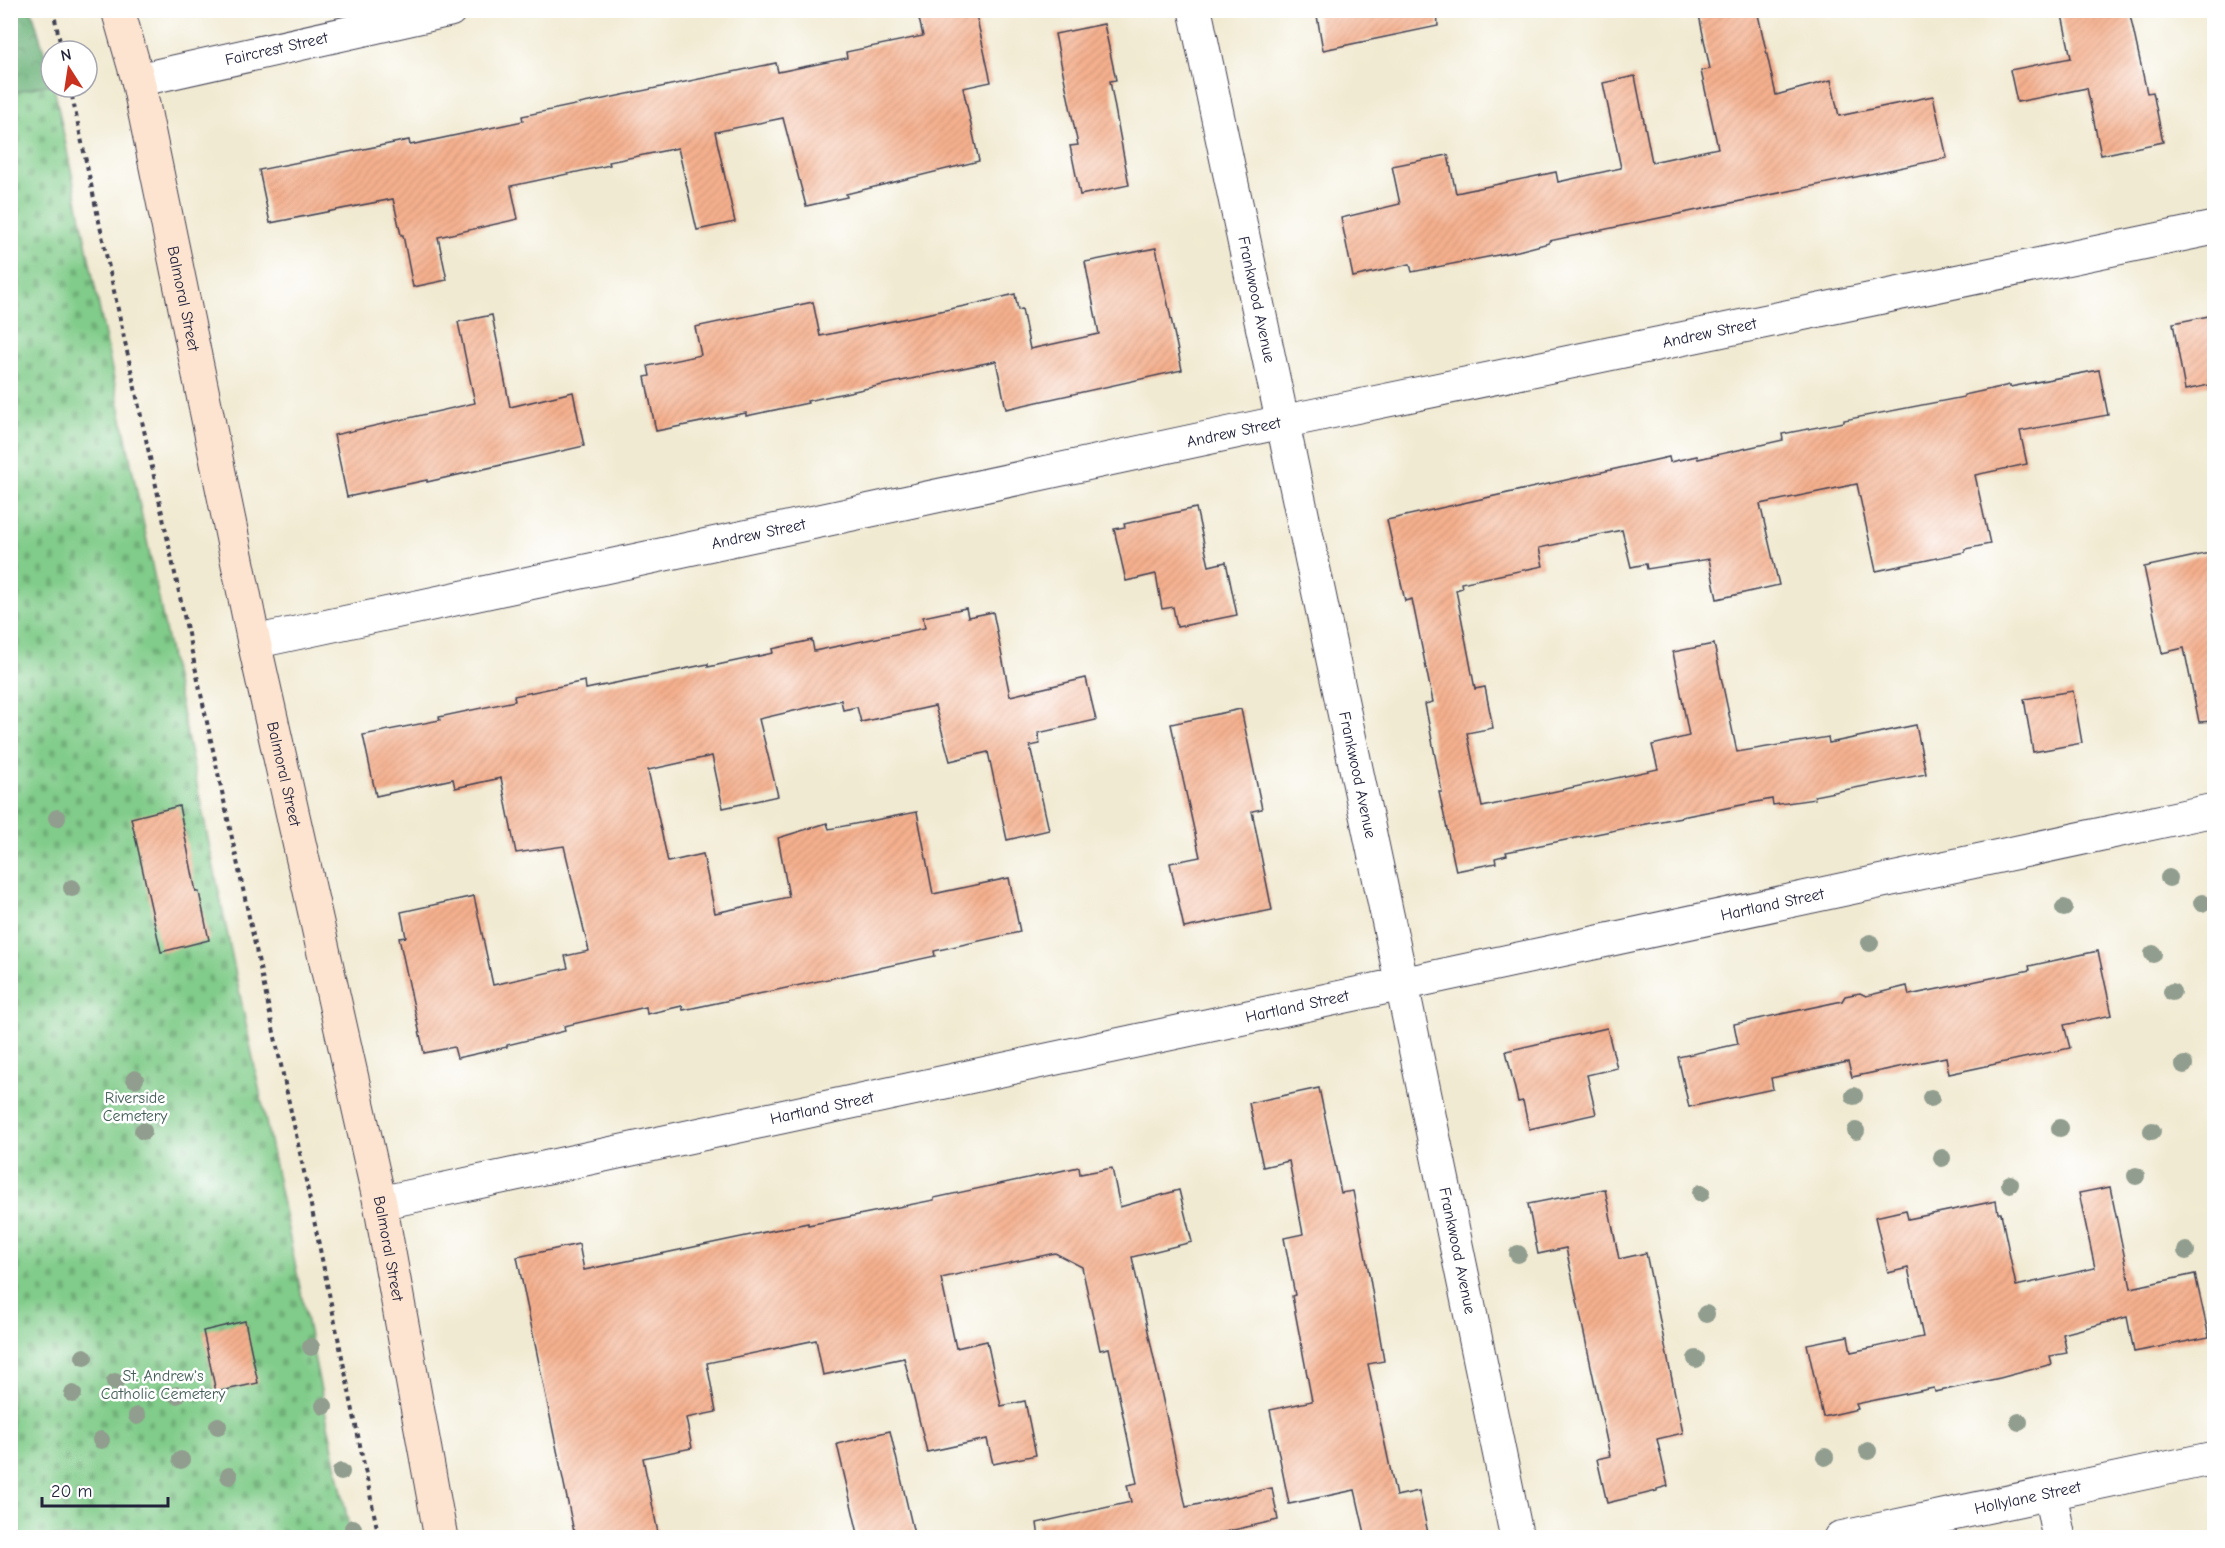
<svg xmlns="http://www.w3.org/2000/svg" width="2225" height="1548" font-family="'Comic Neue',sans-serif">
  <style>
    .forest { fill: url(#forest-crowns); stroke: #456958; stroke-width: 1.5 }
    .cemetery { fill: url(#cemetery-stones); stroke: #527762; stroke-width: 1.5 }
    .building { fill: url(#building-hatch) }
    .lines { fill: none; stroke-linecap: round; stroke-linejoin: round }
    .minor-casing { stroke: #414052; stroke-width: 35 }
    .secondary-casing { stroke: #414052; stroke-width: 35 }
    .path { stroke: #414052; stroke-width: 4; stroke-dasharray: 4.5 4.5; stroke-linecap: butt }
    .minor { stroke: #fff; stroke-width: 33 }
    .secondary { stroke: #fde4d1; stroke-width: 33 }
    .tree { fill: #919d8e }
    .labels { text-anchor: middle; dominant-baseline: central; stroke-width: 5; stroke-linejoin: round; paint-order: stroke }
    .street-label { font-size: 16px; fill: #22223b; stroke: #fff }
    .park-label { font-size: 16px; fill: #435e57; stroke: #fff }
  </style>
  <defs>
    <pattern id="forest-crowns" width="20" height="18" patternUnits="userSpaceOnUse" patternTransform="scale(1.5)"><rect width="20" height="18" fill="#68b076"/><path d="M2 6a3 3 0 1 1 6 0M12 15a3 3 0 1 1 6 0" fill="none" stroke="#558f62"/></pattern>
    <pattern id="cemetery-stones" width="16" height="16" patternUnits="userSpaceOnUse" patternTransform="scale(1.5)"><rect width="16" height="16" fill="#81cc8a"/><path d="M2 7V4a2 2 0 0 1 4 0v3zM10 15v-3a2 2 0 0 1 4 0v3z" fill="#6faf78"/></pattern>
    <pattern id="building-hatch" width="6" height="6" patternUnits="userSpaceOnUse" patternTransform="scale(1.5)"><rect width="6" height="6" fill="#f5b08e"/><path d="M-1 1l2-2M0 6l6-6M5 7l2-2" fill="none" stroke="#d2977b"/></pattern>
  </defs>
  <rect width="100%" height="100%" fill="#fff"/>
  <filter id="ink" filterUnits="userSpaceOnUse"><feTurbulence type="fractalNoise" baseFrequency=".0167" numOctaves="2"/><feDisplacementMap in="SourceGraphic" scale="12" xChannelSelector="R" yChannelSelector="G"/><feConvolveMatrix kernelMatrix="1 2 1 2 8 2 1 2 1" color-interpolation-filters="sRGB"/></filter>
  <filter id="wash" filterUnits="userSpaceOnUse"><feTurbulence type="fractalNoise" baseFrequency=".008" numOctaves="4" result="noise"/><feDisplacementMap in="SourceGraphic" scale="24" xChannelSelector="R" yChannelSelector="G"/><feGaussianBlur stdDeviation="1.35" result="paint"/><feColorMatrix in="noise" values="0 0 0 0 0 0 0 0 0 0 0 0 0 0 0 0 0 1.4 0 .05"/><feComposite in="paint" operator="in"/></filter>
  <g filter="url(#wash)">
    <rect width="100%" height="100%" fill="#f1ead2"/>
    <path class="forest" d="M 11,11 L 32,11 L 51,75 L 51,84 L 11,93 Z"/>
    <path class="cemetery" d="M 51,84 L 51,87 L 54,87 L 351,1537 L 11,1537 L 10,93 Z"/>
    <g id="blocks">
      <g class="building">
        <path d="M 917,10 L 975,10 L 991,82 L 963,88 L 979,161 L 846,194 L 847,197 L 806,206 L 783,118 L 715,132 L 735,222 L 697,230 L 678,148 L 609,162 L 610,165 L 511,186 L 518,219 L 438,237 L 447,280 L 413,287 L 403,235 L 401,235 L 393,199 L 270,223 L 259,170 L 409,140 L 410,145 L 523,121 L 522,116 L 776,63 L 778,72 L 847,58 L 846,52 L 923,36 Z"/>
        <path d="M 1316,10 L 1437,10 L 1438,26 L 1323,50 Z"/>
        <path d="M 1698,10 L 1757,10 L 1776,95 L 1831,80 L 1839,116 L 1933,96 L 1947,158 L 1549,241 L 1549,243 L 1518,251 L 1412,272 L 1410,264 L 1353,277 L 1341,218 L 1400,204 L 1392,166 L 1448,155 L 1456,193 L 1556,172 L 1558,182 L 1621,168 L 1603,83 L 1635,76 L 1652,162 L 1718,148 L 1701,71 L 1710,69 Z"/>
        <path d="M 2061,10 L 2129,10 L 2147,93 L 2153,92 L 2163,142 L 2101,155 L 2087,88 L 2017,102 L 2010,70 L 2071,58 Z"/>
        <path d="M 1104,24 L 1116,80 L 1110,81 L 1129,185 L 1080,195 L 1070,146 L 1078,145 L 1055,34 Z"/>
        <path d="M 1156,248 L 1182,370 L 1006,409 L 996,361 L 807,401 L 808,403 L 746,416 L 746,413 L 656,431 L 645,377 L 650,376 L 648,366 L 701,355 L 695,327 L 813,302 L 820,336 L 979,303 L 1015,294 L 1018,310 L 1022,309 L 1030,349 L 1099,334 L 1085,262 Z"/>
        <path d="M 492,315 L 510,407 L 573,392 L 584,446 L 427,482 L 427,480 L 347,497 L 334,435 L 475,403 L 458,322 Z"/>
        <path d="M 2214,315 L 2214,384 L 2185,390 L 2173,323 Z"/>
        <path d="M 2099,370 L 2108,415 L 2020,431 L 2027,464 L 1975,475 L 1990,544 L 1965,549 L 1965,552 L 1876,571 L 1857,484 L 1760,504 L 1779,585 L 1717,599 L 1709,559 L 1647,569 L 1646,564 L 1631,567 L 1622,530 L 1539,548 L 1543,566 L 1461,583 L 1462,588 L 1456,590 L 1475,689 L 1485,687 L 1493,728 L 1467,733 L 1482,807 L 1658,769 L 1652,745 L 1689,736 L 1673,652 L 1714,644 L 1737,752 L 1828,737 L 1829,743 L 1916,725 L 1926,774 L 1814,796 L 1815,799 L 1773,805 L 1772,799 L 1506,852 L 1507,855 L 1495,858 L 1496,863 L 1456,871 L 1439,792 L 1442,792 L 1425,704 L 1433,702 L 1412,599 L 1405,601 L 1387,520 L 1669,457 L 1670,462 L 1697,456 L 1698,459 L 1783,440 L 1782,434 L 1844,422 L 1844,420 L 1964,397 L 1964,395 L 2010,385 L 2010,387 Z"/>
        <path d="M 1196,508 L 1209,566 L 1226,562 L 1237,615 L 1177,627 L 1173,607 L 1162,609 L 1156,574 L 1126,581 L 1114,529 L 1125,527 L 1124,524 Z"/>
        <path d="M 2214,552 L 2214,721 L 2199,722 L 2184,648 L 2162,653 L 2144,567 Z"/>
        <path d="M 966,608 L 968,617 L 993,612 L 1010,696 L 1086,678 L 1096,720 L 1038,733 L 1040,744 L 1030,746 L 1049,830 L 1007,840 L 988,752 L 950,761 L 935,706 L 861,722 L 857,707 L 843,710 L 841,700 L 759,719 L 778,796 L 723,808 L 712,756 L 648,770 L 668,862 L 703,854 L 715,913 L 789,897 L 778,838 L 827,823 L 829,829 L 917,812 L 933,894 L 1009,878 L 1020,932 L 934,951 L 935,956 L 721,1002 L 683,1010 L 682,1006 L 647,1014 L 646,1007 L 564,1026 L 565,1031 L 507,1045 L 507,1047 L 457,1058 L 454,1047 L 424,1053 L 399,938 L 406,937 L 401,912 L 474,896 L 493,985 L 568,968 L 565,956 L 589,951 L 564,846 L 516,853 L 501,778 L 455,788 L 453,779 L 376,796 L 363,735 L 440,720 L 439,717 L 515,701 L 514,696 L 585,681 L 586,689 L 708,664 L 708,667 L 773,653 L 772,649 L 812,640 L 814,651 L 925,628 L 923,617 Z"/>
        <path d="M 2073,691 L 2082,743 L 2033,752 L 2024,699 Z"/>
        <path d="M 1241,709 L 1262,809 L 1252,811 L 1272,910 L 1184,928 L 1170,863 L 1200,857 L 1171,724 Z"/>
        <path d="M 179,806 L 196,892 L 199,892 L 209,940 L 161,952 L 131,818 Z"/>
        <path d="M 2098,951 L 2112,1015 L 2064,1025 L 2070,1048 L 1949,1074 L 1946,1057 L 1852,1077 L 1848,1062 L 1771,1078 L 1773,1089 L 1689,1107 L 1678,1057 L 1738,1044 L 1734,1024 L 1842,1001 L 1845,996 L 1860,993 L 1866,996 L 1907,986 L 1909,995 L 2030,970 L 2029,966 Z"/>
        <path d="M 1607,1028 L 1617,1068 L 1587,1075 L 1596,1114 L 1529,1129 L 1523,1101 L 1518,1102 L 1506,1051 Z"/>
        <path d="M 1319,1088 L 1341,1193 L 1353,1191 L 1370,1279 L 1384,1361 L 1368,1364 L 1396,1496 L 1419,1491 L 1429,1538 L 1366,1538 L 1355,1490 L 1289,1504 L 1270,1410 L 1312,1401 L 1292,1296 L 1295,1295 L 1284,1238 L 1303,1234 L 1289,1161 L 1263,1167 L 1249,1103 Z"/>
        <path d="M 1079,1167 L 1080,1174 L 1112,1168 L 1120,1207 L 1179,1190 L 1192,1242 L 1132,1257 L 1186,1507 L 1272,1488 L 1278,1520 L 1198,1538 L 1039,1538 L 1037,1523 L 1131,1502 L 1127,1485 L 1137,1483 L 1109,1348 L 1100,1350 L 1082,1267 L 1055,1253 L 941,1278 L 956,1348 L 987,1341 L 1001,1406 L 1025,1401 L 1036,1455 L 993,1464 L 987,1439 L 927,1452 L 904,1358 L 823,1375 L 816,1340 L 707,1363 L 716,1412 L 686,1418 L 692,1448 L 643,1458 L 659,1538 L 609,1538 L 608,1530 L 575,1537 L 517,1257 L 579,1244 L 584,1270 L 808,1223 L 808,1225 L 934,1200 L 934,1198 Z"/>
        <path d="M 2110,1187 L 2131,1288 L 2195,1274 L 2209,1337 L 2134,1352 L 2127,1317 L 2063,1334 L 2067,1353 L 2050,1356 L 2052,1364 L 2000,1378 L 1935,1392 L 1934,1388 L 1856,1404 L 1858,1409 L 1823,1417 L 1807,1344 L 1848,1336 L 1851,1352 L 1923,1337 L 1908,1268 L 1888,1273 L 1875,1217 L 1906,1210 L 1908,1219 L 1996,1201 L 1998,1213 L 2001,1213 L 2016,1286 L 2095,1268 L 2079,1193 Z"/>
        <path d="M 1605,1189 L 1619,1259 L 1646,1253 L 1683,1433 L 1657,1439 L 1668,1486 L 1657,1489 L 1657,1491 L 1607,1503 L 1597,1459 L 1610,1456 L 1566,1248 L 1538,1254 L 1528,1204 Z"/>
        <path d="M 245,1321 L 258,1383 L 216,1392 L 203,1331 Z"/>
        <path d="M 890,1431 L 915,1538 L 859,1538 L 837,1444 Z"/>
      </g>
    </g>
  </g>
  <g filter="url(#ink)">
    <use href="#blocks" fill-opacity="0" stroke="#414052" stroke-width="1.5"/>
    <g class="lines">
      <g class="minor-casing">
        <g id="minor">
          <path id="s1" d="M 1195,10 L 1402,985 L 1517,1538"/>
          <path id="s2" d="M 138,80 L 450,10"/>
          <path id="s3" d="M 254,642 L 1282,422 L 2214,228"/>
          <path id="s4" d="M 380,1203 L 2214,810"/>
          <path d="M 2050,1494 L 2059,1538"/>
          <path id="s5" d="M 1840,1538 L 2214,1458"/>
        </g>
      </g>
      <g class="secondary-casing">
        <g id="secondary">
          <path id="s6" d="M 118,10 L 138,80 L 254,642 L 380,1203 L 441,1538"/>
        </g>
      </g>
      <g class="path">
        <path d="M 53,10 L 62,51"/>
        <path d="M 70,87 L 306,1181 L 379,1538"/>
      </g>
      <use href="#minor" class="minor"/>
      <use href="#secondary" class="secondary"/>
    </g>
    <g class="tree">
      <circle cx="57" cy="818" r="9"/>
      <circle cx="2169" cy="878" r="9"/>
      <circle cx="72" cy="888" r="9"/>
      <circle cx="2202" cy="903" r="9"/>
      <circle cx="2064" cy="908" r="9"/>
      <circle cx="1870" cy="943" r="9"/>
      <circle cx="2153" cy="954" r="9"/>
      <circle cx="2172" cy="992" r="9"/>
      <circle cx="2184" cy="1065" r="9"/>
      <circle cx="135" cy="1079" r="9"/>
      <circle cx="1854" cy="1096" r="9"/>
      <circle cx="1931" cy="1098" r="9"/>
      <circle cx="2060" cy="1128" r="9"/>
      <circle cx="143" cy="1131" r="9"/>
      <circle cx="1856" cy="1131" r="9"/>
      <circle cx="2152" cy="1131" r="9"/>
      <circle cx="1942" cy="1158" r="9"/>
      <circle cx="2136" cy="1176" r="9"/>
      <circle cx="2010" cy="1184" r="9"/>
      <circle cx="1701" cy="1193" r="9"/>
      <circle cx="2186" cy="1251" r="9"/>
      <circle cx="1518" cy="1254" r="9"/>
      <circle cx="1706" cy="1314" r="9"/>
      <circle cx="311" cy="1347" r="9"/>
      <circle cx="84" cy="1357" r="9"/>
      <circle cx="1696" cy="1359" r="9"/>
      <circle cx="115" cy="1382" r="9"/>
      <circle cx="73" cy="1394" r="9"/>
      <circle cx="177" cy="1395" r="9"/>
      <circle cx="324" cy="1406" r="9"/>
      <circle cx="137" cy="1416" r="9"/>
      <circle cx="2019" cy="1422" r="9"/>
      <circle cx="218" cy="1426" r="9"/>
      <circle cx="101" cy="1440" r="9"/>
      <circle cx="1868" cy="1451" r="9"/>
      <circle cx="1825" cy="1457" r="9"/>
      <circle cx="181" cy="1460" r="9"/>
      <circle cx="341" cy="1472" r="9"/>
      <circle cx="229" cy="1476" r="9"/>
      <circle cx="353" cy="1528" r="9"/>
    </g>
  </g>
  <g class="labels">
    <g class="street-label">
      <text stroke="none"><textPath href="#s2" startOffset="142">Faircrest Street</textPath></text>
      <text stroke="none"><textPath href="#s6" startOffset="296">Balmoral Street</textPath></text>
      <text stroke="none"><textPath href="#s1" startOffset="296">Frankwood Avenue</textPath></text>
      <text stroke="none"><textPath href="#s3" startOffset="1488">Andrew Street</textPath></text>
      <text stroke="none"><textPath href="#s3" startOffset="1002">Andrew Street</textPath></text>
      <text stroke="none"><textPath href="#s3" startOffset="516">Andrew Street</textPath></text>
      <text stroke="none"><textPath href="#s6" startOffset="782">Balmoral Street</textPath></text>
      <text stroke="none"><textPath href="#s1" startOffset="782">Frankwood Avenue</textPath></text>
      <text stroke="none"><textPath href="#s4" startOffset="1424">Hartland Street</textPath></text>
      <text stroke="none"><textPath href="#s4" startOffset="938">Hartland Street</textPath></text>
      <text stroke="none"><textPath href="#s4" startOffset="452">Hartland Street</textPath></text>
      <text stroke="none"><textPath href="#s6" startOffset="1268">Balmoral Street</textPath></text>
      <text stroke="none"><textPath href="#s1" startOffset="1268">Frankwood Avenue</textPath></text>
      <text stroke="none"><textPath href="#s5" startOffset="192">Hollylane Street</textPath></text>
    </g>
    <g class="park-label">
      <text x="135" y="1098">Riverside<tspan x="135" dy="18">Cemetery</tspan></text>
      <text x="163" y="1376">St. Andrew's<tspan x="163" dy="18">Catholic Cemetery</tspan></text>
    </g>
  </g>
  <rect width="2225" height="1548" fill="none" stroke="#fff" stroke-width="36"/>
  <g transform="translate(69 69) rotate(348)"><circle r="28" fill="#ffffff" stroke="#a7a7b1" stroke-width="1.5"/>
  <path d="M0-4.5L10 22L0 15L-10 22Z" fill="#c8321e"/>
  <text y="-9" font-size="16" font-weight="bold" text-anchor="middle" fill="#22223b">N</text>
  </g>
  <path d="M42 1497v9h126v-9" fill="none" stroke="#22223b" stroke-width="3"/>
  <text x="51" y="1497" font-size="18" fill="#22223b" stroke="#ffffff" stroke-width="4.5" paint-order="stroke">20 m</text>
</svg>
